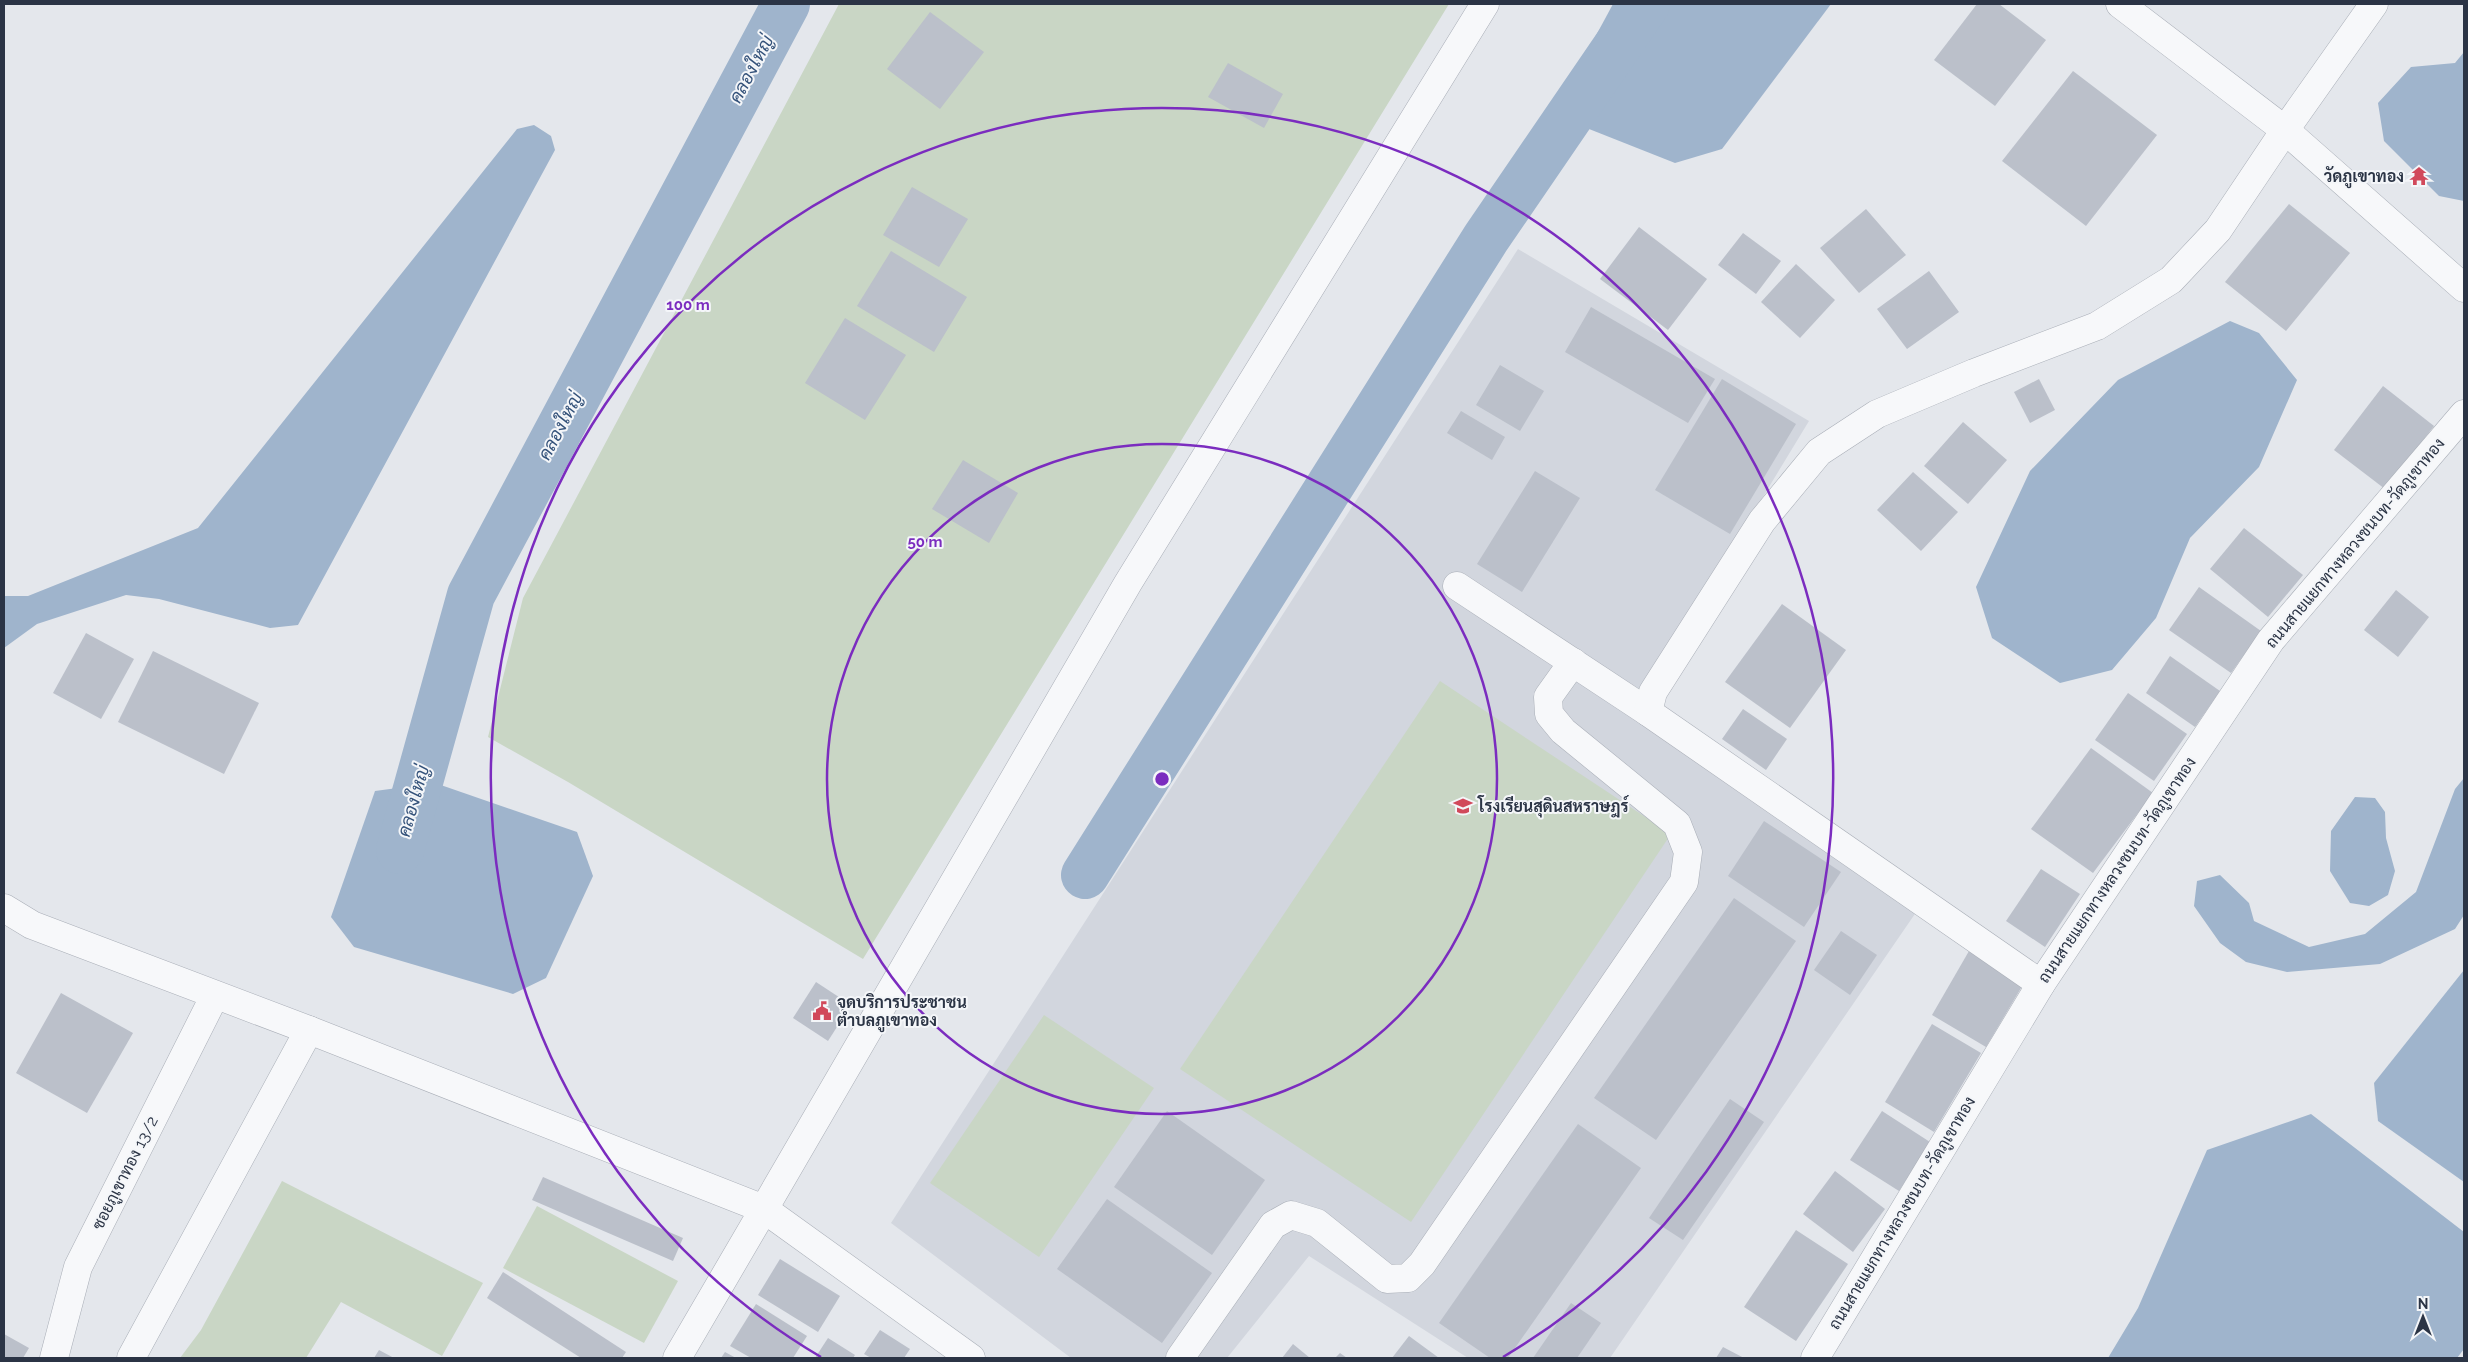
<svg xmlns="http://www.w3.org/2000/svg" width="2468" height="1362" font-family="Raleway,Sarabun,sans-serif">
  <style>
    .built { fill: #d2d6de }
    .green { fill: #c9d6c5 }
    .water { fill: #9fb4cc }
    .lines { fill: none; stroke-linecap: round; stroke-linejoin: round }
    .canal { stroke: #9fb4cc; stroke-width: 48 }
    .building { fill: #bbc0ca }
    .service-casing { stroke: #a9aeb7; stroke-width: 29 }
    .minor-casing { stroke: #a9aeb7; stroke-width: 29 }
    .tertiary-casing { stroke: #a9aeb7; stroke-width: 29 }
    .service { stroke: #f7f8fa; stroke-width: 28 }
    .minor { stroke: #f7f8fa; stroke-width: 28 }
    .tertiary { stroke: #f7f8fa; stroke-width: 28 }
    .ring { fill: none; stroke: #7b2cbf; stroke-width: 2.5 }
    .labels { text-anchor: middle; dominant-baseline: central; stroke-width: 4; stroke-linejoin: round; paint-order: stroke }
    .poi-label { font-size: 16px; font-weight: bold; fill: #2b3445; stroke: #f4f6f9; text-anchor: start }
    .street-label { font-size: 16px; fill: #2b3445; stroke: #f4f6f9 }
    .water-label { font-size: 18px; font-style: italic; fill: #34527a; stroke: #f4f6f9 }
    .centre { fill: #7b2cbf; stroke: #f4f6f9; stroke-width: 2.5 }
    .ring-label { font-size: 15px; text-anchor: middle; font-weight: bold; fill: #7b2cbf; stroke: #f4f6f9; stroke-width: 4; stroke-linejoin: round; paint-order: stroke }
  </style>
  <rect width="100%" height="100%" fill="#e4e7ec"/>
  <path class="built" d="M 1518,249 L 1809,421 L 1630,716 L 1919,908 L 1610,1358 L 1468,1358 L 1309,1256 L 1227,1358 L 1071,1358 L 891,1223 Z"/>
  <g class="green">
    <path d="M 839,4 L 1449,4 L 863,959 L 568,782 L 488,737 L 523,598 Z"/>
    <path d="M 1440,681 L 1671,834 L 1411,1222 L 1180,1069 Z"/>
    <path d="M 1044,1015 L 1154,1088 L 1039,1257 L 930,1183 Z"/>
    <path d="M 282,1181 L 483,1283 L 442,1356 L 341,1302 L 306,1358 L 180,1358 L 201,1330 Z"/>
    <path d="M 537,1206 L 678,1281 L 644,1343 L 503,1268 Z"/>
  </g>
  <g class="water">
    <path d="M 1613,4 L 1831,4 L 1722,149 L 1675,163 L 1584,127 L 1566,91 Z"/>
    <path d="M 2464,52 L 2464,201 L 2439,196 L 2384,141 L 2378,103 L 2411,67 L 2455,63 Z"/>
    <path d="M 534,125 L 551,136 L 555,150 L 298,625 L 270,628 L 159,599 L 126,595 L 37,624 L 4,648 L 4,596 L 28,596 L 198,528 L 517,129 Z"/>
    <path d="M 2230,321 L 2259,333 L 2297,380 L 2259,467 L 2190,538 L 2156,618 L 2112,670 L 2060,683 L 1992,638 L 1976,587 L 2030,471 L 2118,380 Z"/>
    <path d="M 2464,778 L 2464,915 L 2455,929 L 2380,964 L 2287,972 L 2246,962 L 2220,943 L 2194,906 L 2197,881 L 2220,875 L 2249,903 L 2254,921 L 2309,947 L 2365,934 L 2416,892 L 2455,789 Z"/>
    <path d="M 435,783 L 577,832 L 593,876 L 546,978 L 513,994 L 354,947 L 331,917 L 375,791 Z"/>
    <path d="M 2355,797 L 2375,798 L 2385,812 L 2386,838 L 2395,871 L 2388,895 L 2369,906 L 2350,903 L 2330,871 L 2331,831 Z"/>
    <path d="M 2464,970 L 2464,1182 L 2378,1121 L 2374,1083 Z"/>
    <path d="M 2311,1114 L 2464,1232 L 2464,1349 L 2457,1358 L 2108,1358 L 2138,1308 L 2207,1150 Z"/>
  </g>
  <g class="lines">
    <g class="canal">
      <path d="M 400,850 L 471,595 L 786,4"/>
      <path d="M 1085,875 L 1486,238 L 1646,4"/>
    </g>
  </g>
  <g class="building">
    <path d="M 1977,4 L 1999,4 L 2046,40 L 1995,106 L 1934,60 Z"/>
    <path d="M 930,12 L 984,52 L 940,109 L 887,69 Z"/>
    <path d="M 1228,63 L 1283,94 L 1264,128 L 1208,97 Z"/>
    <path d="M 2073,71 L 2157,135 L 2086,226 L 2002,161 Z"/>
    <path d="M 912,187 L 968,219 L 939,267 L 883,235 Z"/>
    <path d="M 2289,204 L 2350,253 L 2286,331 L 2225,282 Z"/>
    <path d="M 1866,209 L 1906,255 L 1859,293 L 1820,248 Z"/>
    <path d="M 1639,227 L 1707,279 L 1668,330 L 1600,279 Z"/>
    <path d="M 1743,233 L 1781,261 L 1756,294 L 1718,265 Z"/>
    <path d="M 891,251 L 967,297 L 934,352 L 857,306 Z"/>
    <path d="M 1796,264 L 1835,300 L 1800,338 L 1761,302 Z"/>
    <path d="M 1929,271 L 1959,312 L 1907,349 L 1877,309 Z"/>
    <path d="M 1591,307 L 1715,379 L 1688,423 L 1565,352 Z"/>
    <path d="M 845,318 L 906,355 L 865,420 L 805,383 Z"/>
    <path d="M 1500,365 L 1544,391 L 1520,431 L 1476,405 Z"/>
    <path d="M 1722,379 L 1796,424 L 1730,534 L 1655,490 Z"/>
    <path d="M 2039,379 L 2055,410 L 2030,423 L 2014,392 Z"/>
    <path d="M 2383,386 L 2434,426 L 2385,489 L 2334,450 Z"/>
    <path d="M 1461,411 L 1505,437 L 1492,460 L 1447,433 Z"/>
    <path d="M 1963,422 L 2007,460 L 1968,504 L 1924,466 Z"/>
    <path d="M 963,460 L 1018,493 L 989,543 L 932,509 Z"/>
    <path d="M 1535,471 L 1580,498 L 1522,592 L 1477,564 Z"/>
    <path d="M 1913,472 L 1958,512 L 1921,551 L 1877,510 Z"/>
    <path d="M 2244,528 L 2303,575 L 2268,617 L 2210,569 Z"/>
    <path d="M 2199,587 L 2261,631 L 2231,673 L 2169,630 Z"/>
    <path d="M 2396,590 L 2429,617 L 2398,657 L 2364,630 Z"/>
    <path d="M 1782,604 L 1846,650 L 1790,728 L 1725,682 Z"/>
    <path d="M 86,633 L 134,659 L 101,719 L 53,693 Z"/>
    <path d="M 153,651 L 259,703 L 224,774 L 118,722 Z"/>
    <path d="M 2170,656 L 2220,691 L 2195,727 L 2146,693 Z"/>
    <path d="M 2128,693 L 2187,734 L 2154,781 L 2095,740 Z"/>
    <path d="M 1743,709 L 1787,739 L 1766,770 L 1722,739 Z"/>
    <path d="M 2091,748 L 2153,793 L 2093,873 L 2031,829 Z"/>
    <path d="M 1764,821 L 1841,872 L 1804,927 L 1728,876 Z"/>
    <path d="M 2041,869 L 2080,894 L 2045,947 L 2006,921 Z"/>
    <path d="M 1734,898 L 1796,941 L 1656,1140 L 1594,1098 Z"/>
    <path d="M 1841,931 L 1877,955 L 1850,995 L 1814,970 Z"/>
    <path d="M 1969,951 L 2024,983 L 1986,1047 L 1932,1015 Z"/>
    <path d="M 816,982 L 851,1005 L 828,1041 L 793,1018 Z"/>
    <path d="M 61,993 L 133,1033 L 87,1113 L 16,1073 Z"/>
    <path d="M 1932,1024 L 1981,1053 L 1934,1132 L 1885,1102 Z"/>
    <path d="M 1730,1099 L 1764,1122 L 1683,1240 L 1649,1218 Z"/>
    <path d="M 1167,1111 L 1265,1180 L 1212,1255 L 1114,1187 Z"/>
    <path d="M 1882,1111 L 1930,1142 L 1899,1191 L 1850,1160 Z"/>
    <path d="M 1578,1124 L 1641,1168 L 1508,1358 L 1490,1358 L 1439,1323 Z"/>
    <path d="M 1835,1171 L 1885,1209 L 1853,1252 L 1803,1214 Z"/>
    <path d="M 543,1177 L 683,1238 L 673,1261 L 532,1200 Z"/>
    <path d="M 1107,1199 L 1212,1273 L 1162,1343 L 1057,1269 Z"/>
    <path d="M 1796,1230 L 1848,1264 L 1796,1341 L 1744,1307 Z"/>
    <path d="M 780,1259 L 840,1296 L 818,1332 L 758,1295 Z"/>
    <path d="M 503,1272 L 626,1352 L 622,1358 L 581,1358 L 487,1298 Z"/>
    <path d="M 1571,1303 L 1601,1323 L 1577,1358 L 1533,1358 Z"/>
    <path d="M 756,1304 L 807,1336 L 793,1358 L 751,1358 L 730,1346 Z"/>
    <path d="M 880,1330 L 910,1349 L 904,1358 L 871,1358 L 864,1354 Z"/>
    <path d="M 4,1334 L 29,1348 L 23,1358 L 4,1358 Z"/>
    <path d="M 1409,1336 L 1439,1358 L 1392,1358 Z"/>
    <path d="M 828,1338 L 855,1355 L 853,1358 L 815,1358 Z"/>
    <path d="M 1293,1344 L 1310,1358 L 1282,1358 Z"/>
    <path d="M 1723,1347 L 1744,1358 L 1716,1358 Z"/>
    <path d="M 379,1350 L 394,1358 L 374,1358 Z"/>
    <path d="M 725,1352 L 736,1358 L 721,1358 Z"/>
    <path d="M 1340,1353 L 1347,1358 L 1335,1358 Z"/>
  </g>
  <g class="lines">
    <g class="service-casing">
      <g id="service">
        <path d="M 2285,130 L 2374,4"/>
        <path d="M 1457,586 L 1648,712"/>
        <path d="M 54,1358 L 78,1267 L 215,995"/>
        <path d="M 677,1358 L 764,1209"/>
        <path d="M 1180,1358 L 1273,1225 L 1291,1215 L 1317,1223 L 1387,1279 L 1408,1278 L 1422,1264 L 1684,882 L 1688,852 L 1677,824 L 1563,731 L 1549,714 L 1548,697 L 1573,662"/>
      </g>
    </g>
    <g class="minor-casing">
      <g id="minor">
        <path d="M 2120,4 L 2285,130 L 2464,288"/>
        <path d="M 2041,984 L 1648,712 L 1653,692 L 1762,521 L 1819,452 L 1877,414 L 1974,373 L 2097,326 L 2171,280 L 2218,230 L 2285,130"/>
        <path d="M 131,1358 L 309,1030"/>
        <path d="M 1815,1358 L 2041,984 L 2271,640 L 2464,414"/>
      </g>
    </g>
    <g class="tertiary-casing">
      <g id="tertiary">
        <path d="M 4,908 L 32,925 L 309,1030 L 764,1209 L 971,1358"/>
        <path d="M 764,1209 L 1128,583 L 1485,4"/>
      </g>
    </g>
    <use href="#service" class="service"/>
    <use href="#minor" class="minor"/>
    <use href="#tertiary" class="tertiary"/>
  </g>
  <g class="ring">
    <circle cx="1162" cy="779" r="335"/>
    <path d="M821 1357A671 671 0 1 1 1503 1357"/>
  </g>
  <defs>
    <g id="temple-bare" transform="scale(1.5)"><path d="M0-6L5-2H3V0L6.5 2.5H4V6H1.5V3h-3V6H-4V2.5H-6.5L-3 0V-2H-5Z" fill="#d1495b" stroke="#f4f6f9" stroke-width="2.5" paint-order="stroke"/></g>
    <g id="school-bare" transform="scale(1.5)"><path d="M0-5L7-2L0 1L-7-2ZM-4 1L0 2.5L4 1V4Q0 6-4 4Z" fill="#d1495b" stroke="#f4f6f9" stroke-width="2.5" paint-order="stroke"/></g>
    <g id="civic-bare" transform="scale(1.5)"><path d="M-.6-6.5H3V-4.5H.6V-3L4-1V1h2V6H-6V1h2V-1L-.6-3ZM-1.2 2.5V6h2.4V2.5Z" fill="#d1495b" stroke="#f4f6f9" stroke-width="2.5" paint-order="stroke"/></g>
  </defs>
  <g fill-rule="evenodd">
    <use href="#temple-bare" x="2419" y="176"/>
    <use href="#school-bare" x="1463" y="806"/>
    <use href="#civic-bare" x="822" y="1011"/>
  </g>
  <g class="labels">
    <g class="poi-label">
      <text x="2404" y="176" text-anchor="end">วัดภูเขาทอง</text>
      <text x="1478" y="806">โรงเรียนสุดินสหราษฎร์</text>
      <text x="837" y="1002">จุดบริการประชาชน<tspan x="837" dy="18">ตำบลภูเขาทอง</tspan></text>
    </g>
    <g class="street-label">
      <text transform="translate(2355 543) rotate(-50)">ถนนสายแยกทางหลวงชนบท-วัดภูเขาทอง</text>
      <text transform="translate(2117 870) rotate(-56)">ถนนสายแยกทางหลวงชนบท-วัดภูเขาทอง</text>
      <text transform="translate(125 1173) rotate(-63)">ซอยภูเขาทอง 13/2</text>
      <text transform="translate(1902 1213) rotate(-59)">ถนนสายแยกทางหลวงชนบท-วัดภูเขาทอง</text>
    </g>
    <g class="water-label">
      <text transform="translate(751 69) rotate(-62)">คลองใหญ่</text>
      <text transform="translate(560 426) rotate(-62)">คลองใหญ่</text>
      <text transform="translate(413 801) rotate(-74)">คลองใหญ่</text>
    </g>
  </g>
  <circle cx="1162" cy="779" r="8" class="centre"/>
  <g class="ring-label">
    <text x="688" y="310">100 m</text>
    <text x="925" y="547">50 m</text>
  </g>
  <rect width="2468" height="1362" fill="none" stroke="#2b3445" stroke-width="10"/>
  <g transform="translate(2423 1317)" stroke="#f4f6f9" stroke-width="4" paint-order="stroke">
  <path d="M0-4L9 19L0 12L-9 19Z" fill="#2b3445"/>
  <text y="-8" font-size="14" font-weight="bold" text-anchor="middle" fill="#2b3445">N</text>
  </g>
</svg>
